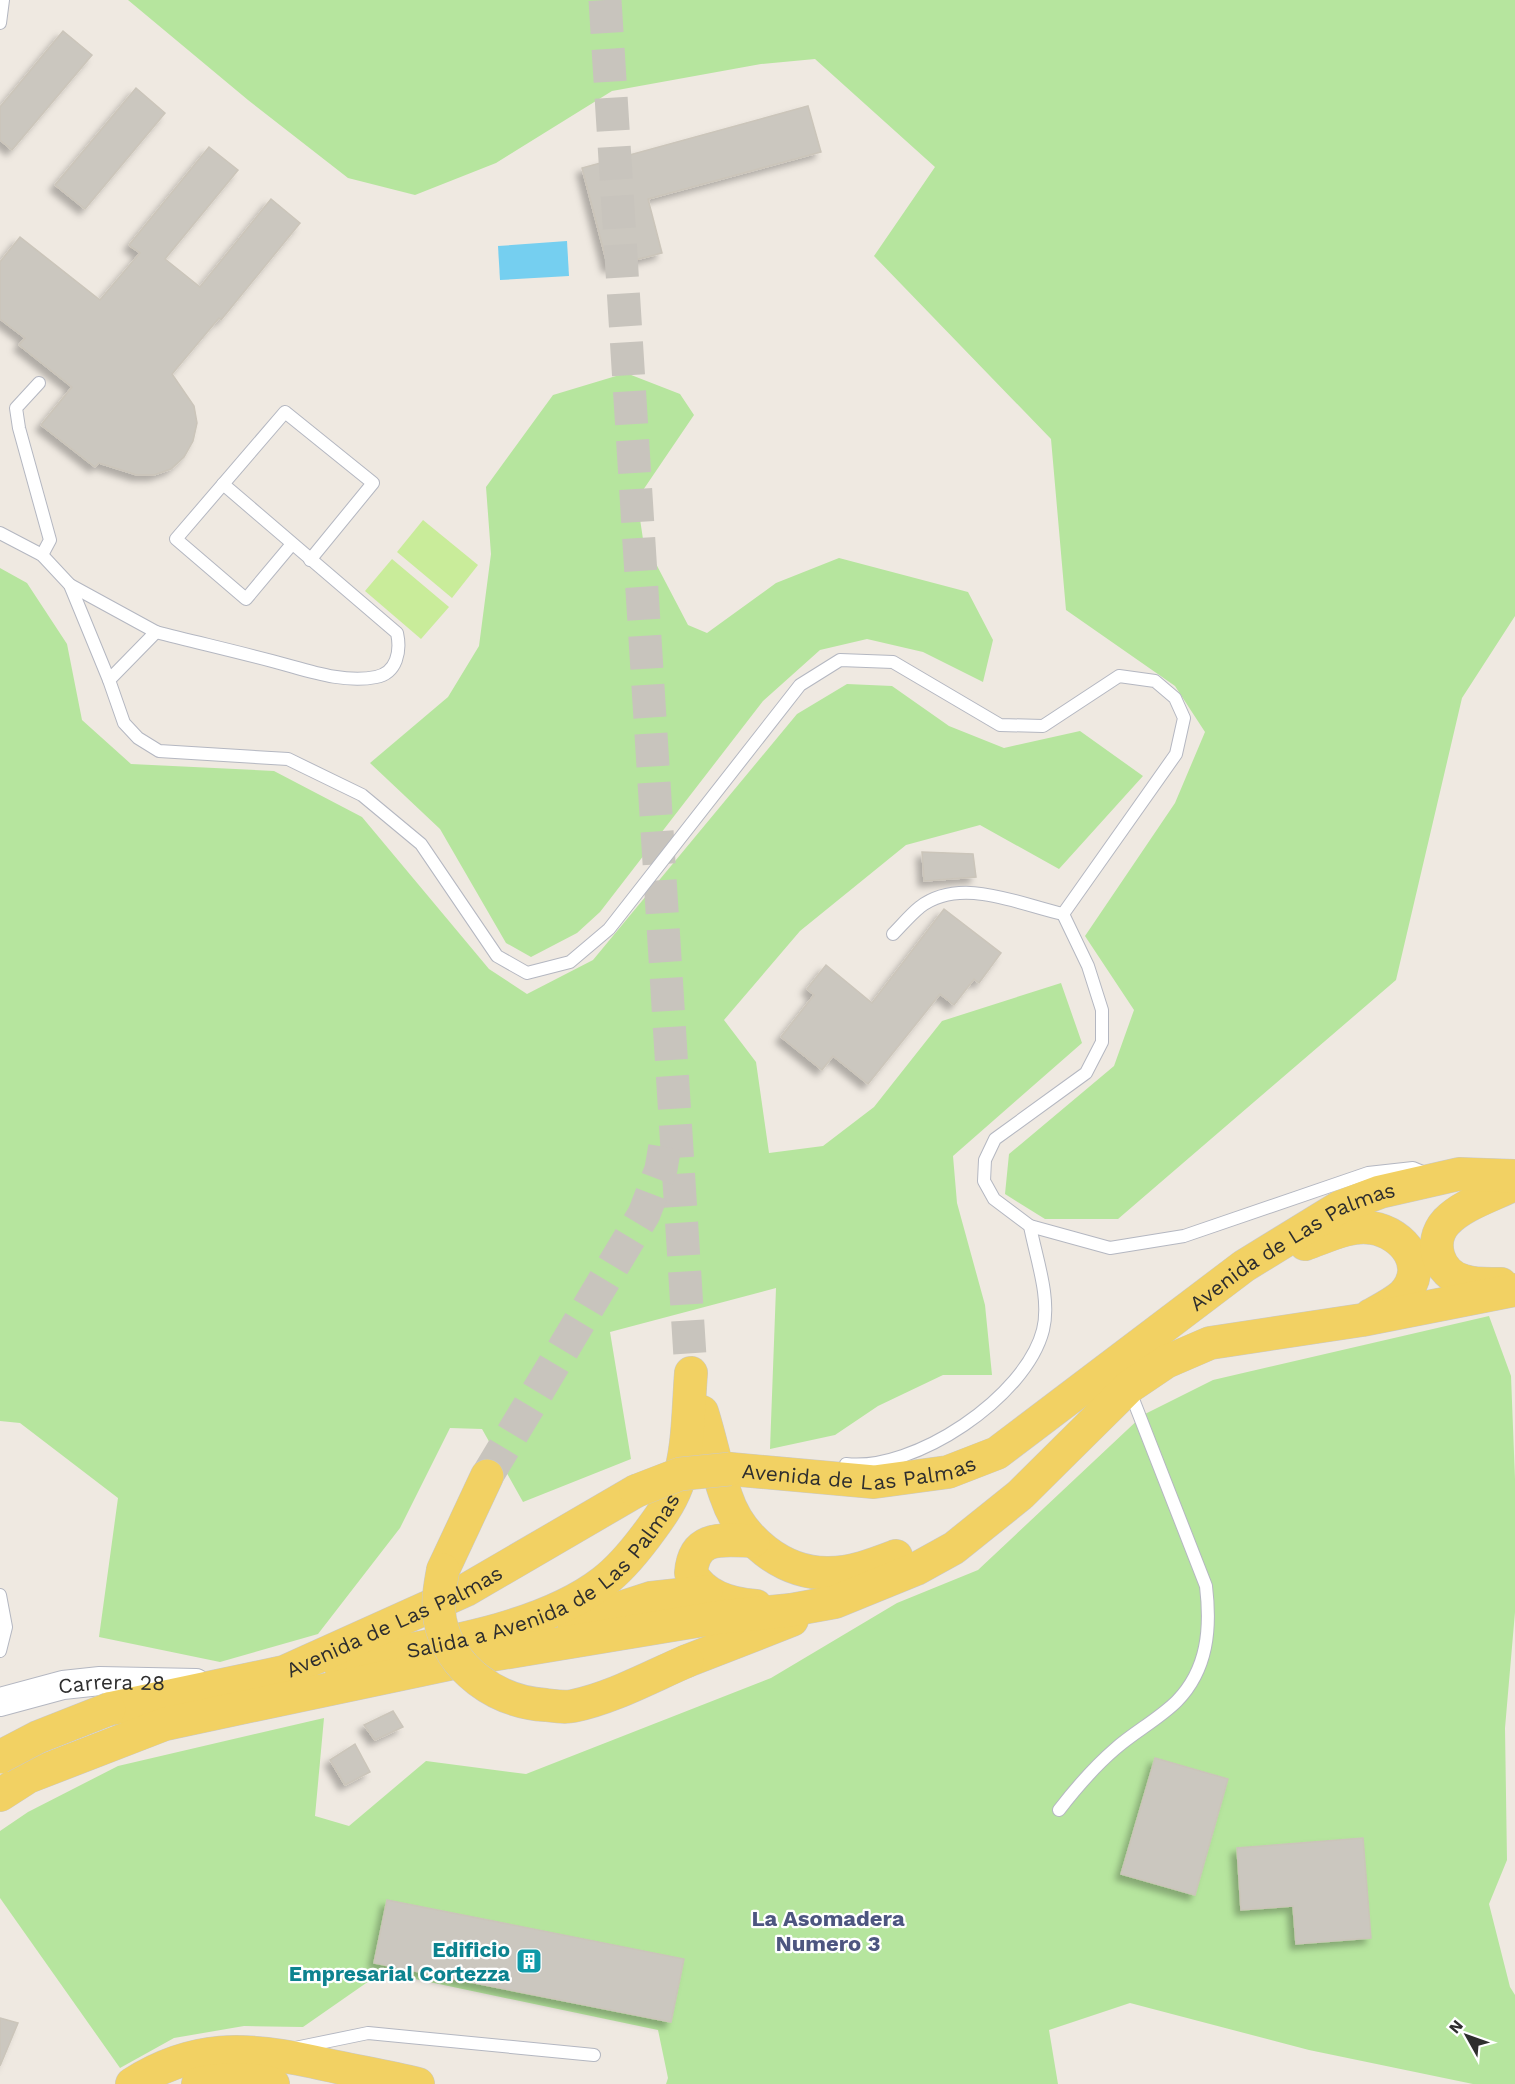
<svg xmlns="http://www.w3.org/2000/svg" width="1515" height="2084" font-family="'Work Sans',sans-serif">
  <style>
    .green { fill: #b6e59e }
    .pitch { fill: #c9ec9a }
    .water { fill: #75cff0 }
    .building { fill: #cbc7bf; stroke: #cbc5ba; stroke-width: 1.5; filter: url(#shadow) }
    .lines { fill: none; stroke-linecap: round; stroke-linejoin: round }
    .primary-tunnel { stroke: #c8c4bd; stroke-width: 33; stroke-dasharray: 33 16; stroke-linecap: butt }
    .service-casing { stroke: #b4b7c1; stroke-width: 14 }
    .tertiary-casing { stroke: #b4b7c1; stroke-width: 30 }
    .primary-casing { stroke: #c9c9c9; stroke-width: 34 }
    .service { stroke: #fff; stroke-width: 12 }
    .tertiary { stroke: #fff; stroke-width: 28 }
    .primary { stroke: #f2d163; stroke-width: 33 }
    .primary-bridge-casing { stroke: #c9c9c9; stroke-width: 34; stroke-linecap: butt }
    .primary-bridge { stroke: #f2d163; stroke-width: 33 }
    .labels { text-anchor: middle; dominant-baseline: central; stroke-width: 4.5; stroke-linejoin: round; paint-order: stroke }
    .street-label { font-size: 21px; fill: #2e2e2e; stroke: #fff }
    .culture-label { font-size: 21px; font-weight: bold; fill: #0d838f; stroke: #fff; text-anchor: end }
    .neighbourhood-label { font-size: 22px; font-weight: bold; fill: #4d5680; stroke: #fff }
  </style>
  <defs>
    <filter id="shadow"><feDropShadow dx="-5.5" dy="5.5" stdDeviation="3" flood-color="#0004"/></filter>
  </defs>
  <rect width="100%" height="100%" fill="#efe9e1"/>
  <g class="green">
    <path d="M 128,0 L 1515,0 L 1515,616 L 1462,698 L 1396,980 L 1118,1219 L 1045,1219 L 1005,1194 L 1009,1154 L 1114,1066 L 1134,1010 L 1085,936 L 1175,803 L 1205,732 L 1175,686 L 1066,610 L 1051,439 L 874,256 L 935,167 L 815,59 L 761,64 L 612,91 L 496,163 L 415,195 L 348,178 L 248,100 Z"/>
    <path d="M 626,373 L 680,394 L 694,415 L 637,499 L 643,539 L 688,625 L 707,633 L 776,583 L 839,558 L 968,592 L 993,640 L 983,682 L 923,652 L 867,639 L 820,650 L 763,701 L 600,912 L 577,933 L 531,957 L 506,943 L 440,829 L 370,763 L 448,697 L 479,646 L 491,554 L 486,487 L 553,395 Z"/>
    <path d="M 0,568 L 27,583 L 67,644 L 82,720 L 131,764 L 274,771 L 362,817 L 489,969 L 527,994 L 593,960 L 797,714 L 847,684 L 892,686 L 949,726 L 1004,748 L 1080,731 L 1143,776 L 1059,869 L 980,825 L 906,845 L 800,931 L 724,1020 L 756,1062 L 769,1153 L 823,1146 L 874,1107 L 942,1021 L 1061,983 L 1082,1043 L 953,1156 L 957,1203 L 985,1305 L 992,1375 L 943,1375 L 878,1406 L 835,1435 L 770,1449 L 776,1288 L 610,1332 L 631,1459 L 523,1502 L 482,1429 L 450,1428 L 400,1528 L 318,1634 L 220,1662 L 99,1637 L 118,1498 L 20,1423 L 0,1421 Z"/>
    <path d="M 1489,1316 L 1511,1376 L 1515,1479 L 1515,1612 L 1505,1728 L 1507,1860 L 1489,1904 L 1510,1987 L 1515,1995 L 1515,2084 L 1473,2084 L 1309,2050 L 1130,2003 L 1049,2030 L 1058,2084 L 666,2084 L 668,2078 L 658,2030 L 382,1972 L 303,2027 L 244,2026 L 174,2038 L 120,2068 L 0,1898 L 0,1831 L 28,1812 L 118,1766 L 324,1718 L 315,1816 L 349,1826 L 426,1761 L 526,1774 L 771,1678 L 897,1603 L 978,1570 L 1143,1415 L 1213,1380 Z"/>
  </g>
  <g class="pitch">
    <path d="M 423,520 L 478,565 L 452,598 L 397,552 Z"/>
    <path d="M 392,559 L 449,607 L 421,639 L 365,591 Z"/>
  </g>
  <path class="water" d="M 567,241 L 569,276 L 500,280 L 498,246 Z"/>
  <g class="building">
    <path d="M 63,31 L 92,55 L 12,150 L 0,140 L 0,107 Z"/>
    <path d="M 136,88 L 165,113 L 85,209 L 55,185 Z"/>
    <path d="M 808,106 L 821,152 L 648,199 L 662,253 L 608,267 L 582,168 Z"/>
    <path d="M 209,147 L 238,170 L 165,259 L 200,287 L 271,199 L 300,223 L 221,320 L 219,318 L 172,374 L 194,406 L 197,423 L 193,441 L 184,457 L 171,469 L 154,475 L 137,475 L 99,463 L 95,467 L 41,425 L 72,387 L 19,345 L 25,338 L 0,319 L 0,262 L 20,237 L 100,300 L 140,253 L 129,245 Z"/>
    <path d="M 922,852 L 973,854 L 976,877 L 924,881 Z"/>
    <path d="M 944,909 L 1001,953 L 979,983 L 974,979 L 954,1005 L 940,994 L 868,1084 L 833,1056 L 822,1070 L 781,1037 L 814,995 L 807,989 L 826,965 L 872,1003 Z"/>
    <path d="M 393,1711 L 403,1727 L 375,1740 L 364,1725 Z"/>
    <path d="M 355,1744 L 370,1772 L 345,1785 L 330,1760 Z"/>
    <path d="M 1155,1758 L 1228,1779 L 1195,1895 L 1121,1874 Z"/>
    <path d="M 1363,1838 L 1371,1938 L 1296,1944 L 1293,1906 L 1241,1910 L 1237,1848 Z"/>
    <path d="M 387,1900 L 684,1959 L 671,2022 L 374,1963 Z"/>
    <path d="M 0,2018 L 18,2023 L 0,2066 Z"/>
  </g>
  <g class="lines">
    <g class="primary-tunnel">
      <path d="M 605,0 L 691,1373"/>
      <path d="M 487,1476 L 644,1214 L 661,1169 L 666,1139"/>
    </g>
    <g class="service-casing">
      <g id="service">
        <path d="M 0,23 L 3,0"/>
        <path d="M 39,383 L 16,408 L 19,428 L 50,540 L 42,555"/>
        <path d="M 0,533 L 42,555 L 70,585 L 109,680 L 124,723 L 138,738 L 159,751 L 288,759 L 362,795 L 421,844 L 497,956 L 527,973 L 570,962 L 609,929 L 800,685 L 840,660 L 893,662 L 1000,725 L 1043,726 L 1119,676 L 1155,681 L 1175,698 L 1184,718 L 1176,754 L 1063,914 L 1088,966 L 1102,1010 L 1102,1042 L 1086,1073 L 995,1139 L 985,1160 L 984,1181 L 994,1199 L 1030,1226 L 1110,1248 L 1184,1236 L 1368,1173 L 1413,1168 L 1425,1173"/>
        <path d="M 292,544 L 246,599 L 176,539 L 285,412 L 373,483 L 310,560"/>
        <path d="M 70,585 L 156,632 L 109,680"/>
        <path d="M 156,632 C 195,642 234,651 272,661 C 304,669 342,684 376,677 C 397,673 401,651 397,633 L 223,484"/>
        <path d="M 893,934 C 902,925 910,915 920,907 C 961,876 1018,904 1063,914"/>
        <path d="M 846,1464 C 914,1472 1026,1397 1043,1330 C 1051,1298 1036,1258 1030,1226"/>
        <path d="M 0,1595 L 6,1627 L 0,1651"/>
        <path d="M 1059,1810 C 1076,1788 1094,1767 1115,1749 C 1134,1732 1159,1719 1177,1701 C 1208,1669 1211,1628 1206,1586 L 1129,1389"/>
        <path d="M 295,2048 L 368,2033 L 594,2055"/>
      </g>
    </g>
    <g class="tertiary-casing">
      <g id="tertiary">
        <path id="s1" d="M 0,1702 L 63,1685 L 100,1681 L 196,1683"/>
      </g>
    </g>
    <g class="primary-casing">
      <g id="primary">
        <path d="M 1305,1244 C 1326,1237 1350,1224 1372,1228 C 1404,1233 1430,1267 1403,1295 C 1394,1303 1382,1309 1371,1315"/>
        <path d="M 1501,1284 C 1489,1284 1476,1285 1464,1281 C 1438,1274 1428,1242 1446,1222 C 1463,1204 1494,1195 1515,1184"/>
        <path d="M 702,1412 C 711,1440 716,1469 726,1496 C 740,1539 783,1574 829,1573 C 852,1573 875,1564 896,1556"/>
        <path id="s2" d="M 730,1469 L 874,1482 L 948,1472 L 997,1453 L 1244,1266 L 1340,1207 L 1380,1192 L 1459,1174 L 1515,1176"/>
        <path d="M 753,1541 C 723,1540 694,1534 691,1573 C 704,1597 731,1604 756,1606"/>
        <path d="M 443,1570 L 487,1476"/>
        <path d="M 574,1623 L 651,1598 L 706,1592"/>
        <path d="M 687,1661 L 792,1620"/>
        <path id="s3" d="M 339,1663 C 419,1647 537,1633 603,1582 C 619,1570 634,1552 646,1536 C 658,1520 670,1504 677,1485 C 689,1450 688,1410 691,1373"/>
        <path id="s4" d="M 109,1709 L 284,1672 L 466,1590 L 636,1491"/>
        <path d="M 0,1795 L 28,1777 L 165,1724 L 491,1655 L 721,1617 L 791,1610 L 835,1602 L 916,1569 L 954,1548 L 1020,1495 L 1129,1387 L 1166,1362 L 1210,1343 L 1362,1320 L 1515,1290"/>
        <path d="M 132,2084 C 193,2045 246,2047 314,2062 C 349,2070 384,2076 418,2084"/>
        <path d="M 198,2084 C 223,2078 248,2078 273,2084"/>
      </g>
    </g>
    <use href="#service" class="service"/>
    <use href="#tertiary" class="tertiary"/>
    <use href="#primary" class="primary"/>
    <g class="primary-bridge-casing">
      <g id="primary-bridge">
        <path d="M 636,1491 L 680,1474 L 730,1469"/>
        <path d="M 443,1570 C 440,1586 437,1603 440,1620 C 450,1670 497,1702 546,1705 C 554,1706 564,1708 573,1706 C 612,1698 650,1677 687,1661"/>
        <path d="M 0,1757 L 38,1737 L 109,1709"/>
      </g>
    </g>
    <use href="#primary-bridge" class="primary-bridge"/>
  </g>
  <defs>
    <g id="building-square" transform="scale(1.35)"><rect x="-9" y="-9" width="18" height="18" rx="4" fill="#0f9aa8" stroke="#fff"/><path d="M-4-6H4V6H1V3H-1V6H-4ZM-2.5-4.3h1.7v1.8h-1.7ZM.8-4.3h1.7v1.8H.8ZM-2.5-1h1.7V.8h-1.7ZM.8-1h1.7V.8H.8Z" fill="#fff"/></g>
  </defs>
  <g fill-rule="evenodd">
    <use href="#building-square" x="529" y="1961"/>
  </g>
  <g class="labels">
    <g class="street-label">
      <text stroke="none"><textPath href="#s2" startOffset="634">Avenida de Las Palmas</textPath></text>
      <text stroke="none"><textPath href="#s2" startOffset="130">Avenida de Las Palmas</textPath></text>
      <text stroke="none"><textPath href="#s3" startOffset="230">Salida a Avenida de Las Palmas</textPath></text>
      <text stroke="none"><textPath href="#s4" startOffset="300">Avenida de Las Palmas</textPath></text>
      <text stroke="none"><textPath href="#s1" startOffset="114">Carrera 28</textPath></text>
    </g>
    <g class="culture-label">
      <text x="510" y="1949">Edificio<tspan x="510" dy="24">Empresarial Cortezza</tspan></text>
    </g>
    <g class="neighbourhood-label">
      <text x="828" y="1918">La Asomadera<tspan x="828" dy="25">Numero 3</tspan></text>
    </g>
  </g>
  <g transform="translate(1467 2036) rotate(310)" stroke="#ffffff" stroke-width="4.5" paint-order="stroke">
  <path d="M0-4.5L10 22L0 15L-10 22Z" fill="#2e2e2e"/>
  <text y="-9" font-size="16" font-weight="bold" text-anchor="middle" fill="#2e2e2e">N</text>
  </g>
</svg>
